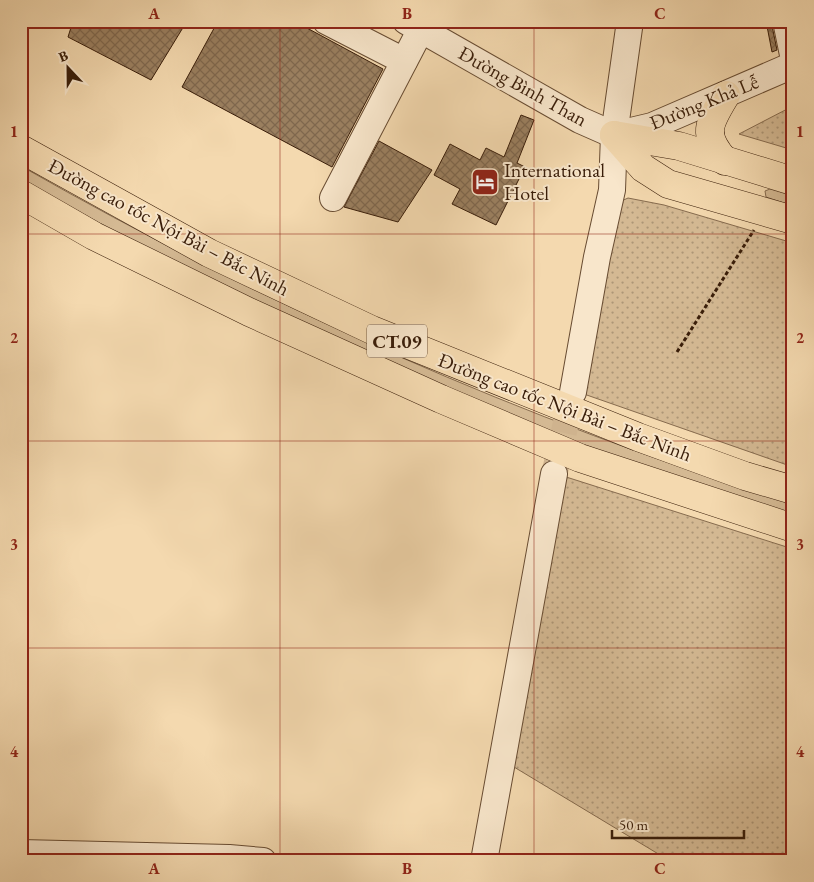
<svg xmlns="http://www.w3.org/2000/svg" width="814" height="882" font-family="'EB Garamond',serif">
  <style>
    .grass { fill: #d4b993; stroke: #866b4e }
    .garden { fill: url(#garden-dots); stroke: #866b4e }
    .building { fill: url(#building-cross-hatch); stroke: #391d09 }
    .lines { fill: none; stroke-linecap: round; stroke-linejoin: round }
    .minor-tunnel { stroke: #cfb38e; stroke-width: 26; stroke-dasharray: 26 13; stroke-linecap: butt }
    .minor-casing { stroke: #684c32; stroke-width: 28 }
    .major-casing { stroke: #391d09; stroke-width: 29 }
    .highway-casing { stroke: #391d09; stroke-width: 29 }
    .path { stroke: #391d09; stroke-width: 3; stroke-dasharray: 4 2.5; stroke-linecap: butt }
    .minor { stroke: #f8e6cb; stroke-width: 26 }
    .major { stroke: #f4d9af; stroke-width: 28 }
    .highway { stroke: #f4d9af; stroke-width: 28 }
    .grid { fill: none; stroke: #8f2418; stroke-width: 1; stroke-opacity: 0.55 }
    .labels { text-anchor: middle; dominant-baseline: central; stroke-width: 4; stroke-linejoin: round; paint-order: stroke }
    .shield { fill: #f8e6cb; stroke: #725943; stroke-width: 1 }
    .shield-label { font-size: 19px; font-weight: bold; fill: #391d09 }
    .street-label { font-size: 20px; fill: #391d09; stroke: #f8e6cb }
    .poi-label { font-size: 20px; fill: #391d09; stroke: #f8e6cb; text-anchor: start }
    .neatline { fill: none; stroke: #8f2418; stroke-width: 2 }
    .grid-label { font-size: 16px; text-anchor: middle; font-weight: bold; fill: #8f2418 }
  </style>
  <defs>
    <pattern id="garden-dots" width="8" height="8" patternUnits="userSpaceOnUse" patternTransform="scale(1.25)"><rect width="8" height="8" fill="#d4b993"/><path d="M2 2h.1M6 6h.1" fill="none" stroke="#ad9676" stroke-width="1.8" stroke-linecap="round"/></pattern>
    <pattern id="building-cross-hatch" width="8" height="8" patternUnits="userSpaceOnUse" patternTransform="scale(1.25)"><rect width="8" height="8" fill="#9a7f5f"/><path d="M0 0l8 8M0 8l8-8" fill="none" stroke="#7f674d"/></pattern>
  </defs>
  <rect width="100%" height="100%" fill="#f4d9af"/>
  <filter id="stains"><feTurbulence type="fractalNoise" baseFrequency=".004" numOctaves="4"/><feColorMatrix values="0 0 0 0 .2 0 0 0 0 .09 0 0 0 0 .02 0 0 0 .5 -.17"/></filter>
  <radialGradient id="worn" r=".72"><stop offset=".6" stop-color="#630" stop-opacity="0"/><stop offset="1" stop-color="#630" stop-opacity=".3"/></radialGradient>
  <g class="grass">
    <path d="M 21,166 C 266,306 524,420 793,504 L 793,514 L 648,468 L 571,440 L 269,311 L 119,234 L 21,179 Z"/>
    <path d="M 770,189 L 793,196 L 793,206 L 766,197 L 765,191 Z"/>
  </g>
  <g class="garden">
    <path d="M 793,106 L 793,150 L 739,134 Z"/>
    <path d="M 628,198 L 664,205 L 793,243 L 793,467 L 581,393 L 617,203 Z"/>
    <path d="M 563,476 L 793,549 L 793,861 L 670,861 L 509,764 Z"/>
  </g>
  <g class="building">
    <path d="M 73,21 L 187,21 L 151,80 L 68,37 Z"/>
    <path d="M 218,21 L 294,21 L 383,69 L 332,167 L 182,87 Z"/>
    <path d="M 766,21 L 771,21 L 777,50 L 772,52 Z"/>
    <path d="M 521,115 L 534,120 L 517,163 L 525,167 L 496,225 L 452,204 L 460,189 L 434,175 L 450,144 L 480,160 L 486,148 L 504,157 Z"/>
    <path d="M 379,141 L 432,170 L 398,222 L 344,207 Z"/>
  </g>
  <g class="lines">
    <path class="minor-tunnel" d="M 555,471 L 573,392"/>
    <g class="minor-casing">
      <g id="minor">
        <path d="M 326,21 L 404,61"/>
        <path d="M 406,21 L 580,120 L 614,135"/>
        <path d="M 786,21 L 793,55"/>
        <path d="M 614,135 L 652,126 L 793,65"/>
        <path d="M 333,198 L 421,29"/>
        <path d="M 573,392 L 597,257 L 612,190 L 614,135 L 630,21"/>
        <path d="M 21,853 L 229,858 L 263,861"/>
        <path d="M 484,861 L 554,474"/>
      </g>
    </g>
    <g class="major-casing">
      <g id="major">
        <path d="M 614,135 L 643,168 L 668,184 L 793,220"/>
        <path d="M 614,135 L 679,146 L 793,181"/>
        <path d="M 725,161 C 701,134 709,123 726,95"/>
      </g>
    </g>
    <g class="highway-casing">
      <g id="highway">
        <path d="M 21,149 L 209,253 L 372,330 L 638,437 L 745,476 L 793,490"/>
        <path d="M 21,194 L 94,236 L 249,312 L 441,399 L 580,458 L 793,528"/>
      </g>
    </g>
    <path class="path" d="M 677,352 L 754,230"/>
    <use href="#minor" class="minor"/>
    <use href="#major" class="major"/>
    <use href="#highway" class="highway"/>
  </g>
  <path class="grid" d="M 280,21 L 280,861M 534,21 L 534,861M 21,234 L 793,234M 21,441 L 793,441M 21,648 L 793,648"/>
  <defs>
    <g id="hotel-square" transform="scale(1.4375)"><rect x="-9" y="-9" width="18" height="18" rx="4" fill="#8f2418" stroke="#f8e6cb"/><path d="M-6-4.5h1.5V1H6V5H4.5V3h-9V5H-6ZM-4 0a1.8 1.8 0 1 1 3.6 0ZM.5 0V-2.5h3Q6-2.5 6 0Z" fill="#fff"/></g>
  </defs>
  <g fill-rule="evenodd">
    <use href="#hotel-square" x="485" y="182"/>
  </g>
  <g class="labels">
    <rect class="shield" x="367" y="324.5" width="60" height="33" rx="4"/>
    <g class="shield-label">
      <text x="397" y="341">CT.09</text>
    </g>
    <g class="street-label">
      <text transform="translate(523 86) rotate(29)">Đường Bình Than</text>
      <text transform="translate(704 102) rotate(-22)">Đường Khả Lễ</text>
      <text transform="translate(169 227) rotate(28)">Đường cao tốc Nội Bài – Bắc Ninh</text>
      <text transform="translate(565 407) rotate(21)">Đường cao tốc Nội Bài – Bắc Ninh</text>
    </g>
    <g class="poi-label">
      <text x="504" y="170">International<tspan x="504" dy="23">Hotel</tspan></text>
    </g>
  </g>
  <rect width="814" height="882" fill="none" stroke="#f4d9af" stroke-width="55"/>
  <g transform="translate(68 68) rotate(338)" stroke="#f8e6cb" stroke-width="4" paint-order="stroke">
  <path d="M0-4L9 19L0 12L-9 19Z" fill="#391d09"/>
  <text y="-8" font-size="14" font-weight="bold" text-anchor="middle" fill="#391d09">B</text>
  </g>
  <path d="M612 830v8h132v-8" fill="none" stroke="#391d09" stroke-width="2.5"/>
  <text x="619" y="830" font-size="15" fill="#391d09" stroke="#f8e6cb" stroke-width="4" paint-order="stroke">50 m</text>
  <rect x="28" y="28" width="758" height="826" class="neatline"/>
  <g class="grid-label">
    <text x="154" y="19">A</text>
    <text x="407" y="19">B</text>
    <text x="660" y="19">C</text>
    <text x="14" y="137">1</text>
    <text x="800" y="137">1</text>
    <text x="14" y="343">2</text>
    <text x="800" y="343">2</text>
    <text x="14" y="550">3</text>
    <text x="800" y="550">3</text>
    <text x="14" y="757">4</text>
    <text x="800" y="757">4</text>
    <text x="154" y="874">A</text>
    <text x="407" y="874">B</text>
    <text x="660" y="874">C</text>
  </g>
  <rect width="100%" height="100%" filter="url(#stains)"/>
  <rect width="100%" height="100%" fill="url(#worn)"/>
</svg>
